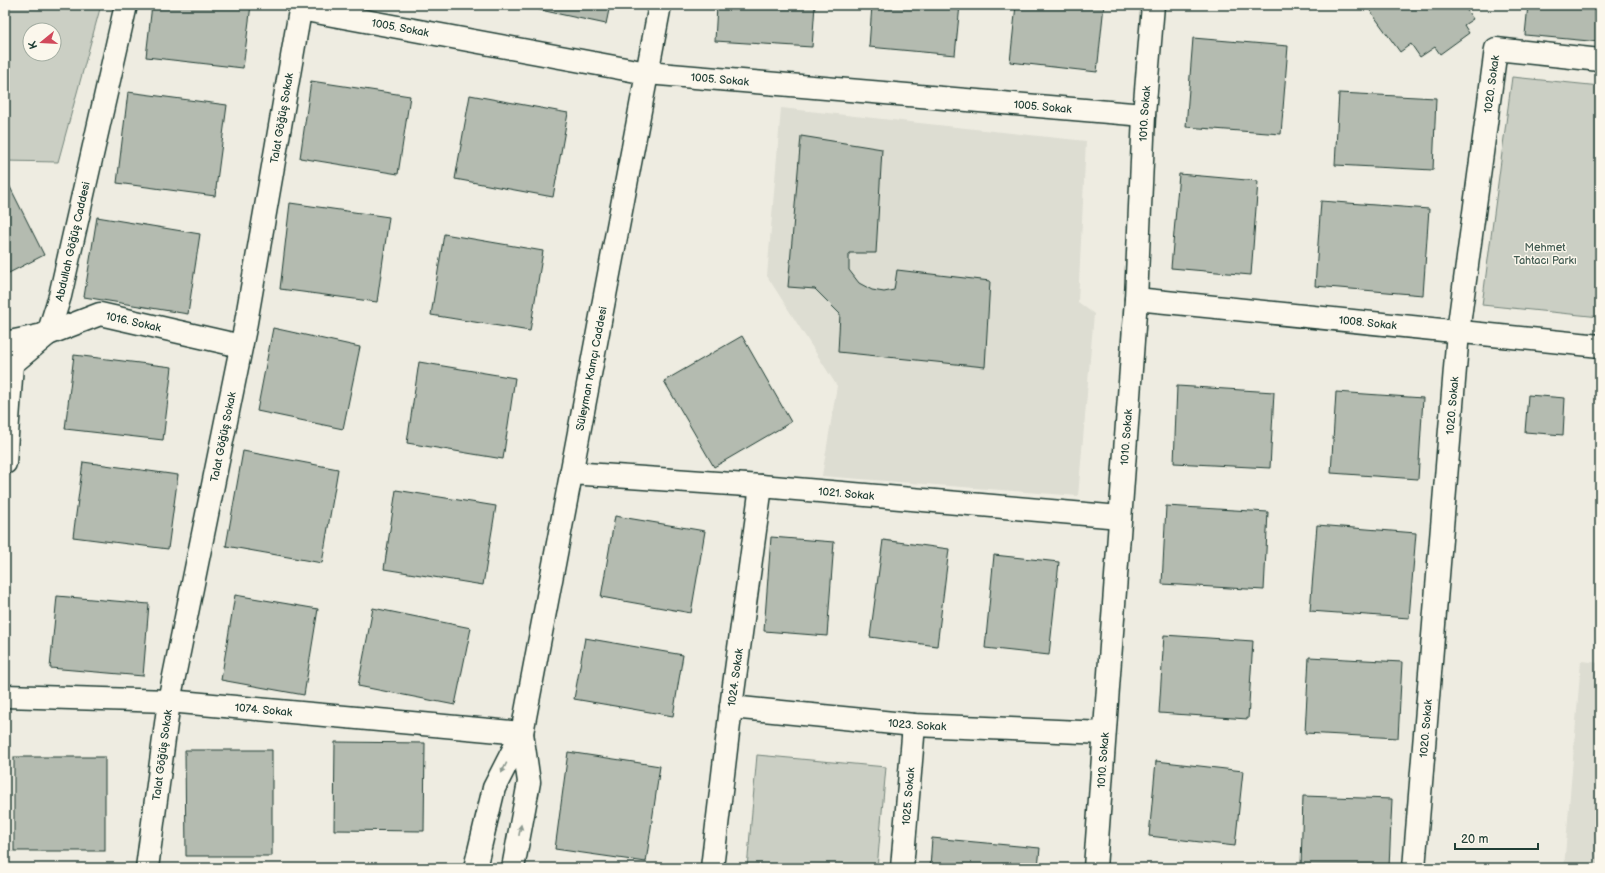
<svg xmlns="http://www.w3.org/2000/svg" width="1605" height="873" font-family="'Balsamiq Sans',sans-serif">
  <style>
    .built { fill: #ddddd2 }
    .green { fill: #cbcfc4; stroke: #75867c; fill-rule: evenodd }
    .building { fill: #b4bbb0; stroke: #1f3d34 }
    .lines { fill: none; stroke-linecap: round; stroke-linejoin: round }
    .minor-casing { stroke: #1f3d34; stroke-width: 25 }
    .minor { stroke: #fbf7ec; stroke-width: 22 }
    .oneway { fill: #8d9a90 }
    .labels { text-anchor: middle; dominant-baseline: central; stroke-width: 3; stroke-linejoin: round; paint-order: stroke }
    .street-label { font-size: 11px; fill: #1f3d34; stroke: #fbf7ec }
    .park-label { font-size: 11px; fill: #415a51; stroke: #fbf7ec }
  </style>
  <rect width="100%" height="100%" fill="#eeece1"/>
  <filter id="ink" filterUnits="userSpaceOnUse"><feTurbulence type="fractalNoise" baseFrequency=".025" numOctaves="2"/><feDisplacementMap in="SourceGraphic" scale="8" xChannelSelector="R" yChannelSelector="G"/><feConvolveMatrix kernelMatrix="1 2 1 2 8 2 1 2 1" color-interpolation-filters="sRGB"/></filter>
  <g filter="url(#ink)">
    <g class="built">
      <path d="M 781,108 L 1086,141 L 1078,302 L 1094,314 L 1078,496 L 822,476 L 837,386 L 767,276 Z"/>
      <path d="M 1581,661 L 1600,663 L 1600,868 L 1564,868 Z"/>
    </g>
    <g class="green">
      <path d="M 5,5 L 101,5 L 58,162 L 5,161 ZM 30,30 L 54,30 L 54,54 L 30,54 Z"/>
      <path d="M 1512,77 L 1600,86 L 1600,317 L 1482,305 Z"/>
      <path d="M 757,755 L 886,767 L 877,868 L 747,868 Z"/>
    </g>
    <g class="building">
      <path d="M 152,5 L 251,5 L 243,68 L 146,57 Z"/>
      <path d="M 517,5 L 610,5 L 606,24 Z"/>
      <path d="M 717,5 L 815,5 L 812,47 L 715,41 Z"/>
      <path d="M 872,5 L 960,5 L 955,55 L 869,47 Z"/>
      <path d="M 1016,5 L 1104,5 L 1097,72 L 1010,62 Z"/>
      <path d="M 1366,5 L 1471,5 L 1466,9 L 1473,19 L 1464,25 L 1469,33 L 1440,54 L 1435,47 L 1420,57 L 1411,44 L 1400,52 Z"/>
      <path d="M 1528,5 L 1600,5 L 1600,42 L 1525,35 Z"/>
      <path d="M 1193,38 L 1288,46 L 1281,134 L 1186,127 Z"/>
      <path d="M 311,81 L 410,96 L 398,174 L 300,158 Z"/>
      <path d="M 128,92 L 227,105 L 215,196 L 117,183 Z"/>
      <path d="M 1339,93 L 1436,98 L 1433,170 L 1335,165 Z"/>
      <path d="M 470,95 L 568,113 L 553,197 L 455,179 Z"/>
      <path d="M 801,136 L 882,149 L 876,253 L 849,253 L 849,270 L 859,283 L 872,290 L 884,292 L 894,290 L 897,270 L 990,281 L 985,367 L 838,352 L 840,314 L 815,289 L 788,287 Z"/>
      <path d="M 1179,174 L 1258,181 L 1251,275 L 1171,268 Z"/>
      <path d="M 7,181 L 44,255 L 5,275 L 5,182 Z"/>
      <path d="M 1321,201 L 1429,209 L 1423,295 L 1315,286 Z"/>
      <path d="M 290,203 L 389,217 L 377,302 L 280,289 Z"/>
      <path d="M 97,217 L 200,234 L 188,314 L 84,297 Z"/>
      <path d="M 444,234 L 543,251 L 530,331 L 431,315 Z"/>
      <path d="M 273,328 L 360,347 L 343,429 L 257,411 Z"/>
      <path d="M 742,336 L 791,422 L 714,467 L 664,381 Z"/>
      <path d="M 74,355 L 172,367 L 163,440 L 65,429 Z"/>
      <path d="M 419,362 L 515,378 L 503,459 L 407,443 Z"/>
      <path d="M 1177,386 L 1274,392 L 1270,468 L 1174,463 Z"/>
      <path d="M 1336,392 L 1423,398 L 1418,479 L 1331,473 Z"/>
      <path d="M 1528,395 L 1565,398 L 1563,435 L 1525,432 Z"/>
      <path d="M 243,451 L 338,469 L 322,563 L 226,546 Z"/>
      <path d="M 83,462 L 178,475 L 168,549 L 73,537 Z"/>
      <path d="M 396,490 L 496,506 L 483,585 L 384,569 Z"/>
      <path d="M 1166,506 L 1268,512 L 1264,590 L 1162,584 Z"/>
      <path d="M 615,516 L 705,531 L 691,613 L 601,597 Z"/>
      <path d="M 1317,525 L 1416,533 L 1409,618 L 1310,611 Z"/>
      <path d="M 771,537 L 834,542 L 827,636 L 764,631 Z"/>
      <path d="M 883,540 L 949,549 L 937,646 L 870,637 Z"/>
      <path d="M 994,555 L 1059,562 L 1049,655 L 985,648 Z"/>
      <path d="M 235,595 L 318,609 L 304,695 L 221,680 Z"/>
      <path d="M 57,596 L 149,604 L 143,676 L 50,668 Z"/>
      <path d="M 373,608 L 471,628 L 455,705 L 358,686 Z"/>
      <path d="M 1164,635 L 1253,641 L 1248,719 L 1159,713 Z"/>
      <path d="M 585,638 L 683,655 L 673,716 L 574,699 Z"/>
      <path d="M 1309,657 L 1402,662 L 1398,738 L 1305,733 Z"/>
      <path d="M 335,742 L 425,743 L 424,831 L 334,830 Z"/>
      <path d="M 185,750 L 272,750 L 272,856 L 186,856 Z"/>
      <path d="M 568,752 L 660,766 L 646,862 L 555,849 Z"/>
      <rect x="14" y="757" width="91" height="94"/>
      <path d="M 1156,761 L 1243,771 L 1235,846 L 1149,836 Z"/>
      <path d="M 1303,796 L 1392,799 L 1389,868 L 1301,867 Z"/>
      <path d="M 932,838 L 1040,848 L 1038,868 L 930,868 Z"/>
    </g>
    <g class="lines">
      <g class="minor-casing">
        <g id="minor">
          <path id="s1" d="M 300,9 L 647,73 L 1144,115"/>
          <path id="s2" d="M 1136,299 L 1600,346"/>
          <path id="s3" d="M 5,343 L 48,334 L 100,314 L 241,346"/>
          <path id="s4" d="M 5,463 L 12,364 L 48,334 L 60,296 L 126,5"/>
          <path id="s5" d="M 571,473 L 761,486 L 1120,517"/>
          <path id="s6" d="M 5,696 L 169,701 L 522,733"/>
          <path id="s7" d="M 731,707 L 914,725 L 1104,733"/>
          <path id="s8" d="M 147,868 L 169,701 L 245,328 L 301,5"/>
          <path id="s9" d="M 475,868 L 494,788 L 522,733 L 660,5"/>
          <path d="M 513,868 L 529,782 L 522,733"/>
          <path id="s10" d="M 712,868 L 731,707 L 761,486"/>
          <path id="s11" d="M 902,868 L 914,725"/>
          <path id="s12" d="M 1095,868 L 1136,299 L 1144,115 L 1153,5"/>
          <path id="s13" d="M 1414,868 L 1458,332 L 1496,49 L 1600,60"/>
        </g>
      </g>
      <use href="#minor" class="minor"/>
    </g>
    <defs><path id="oneway-solid" d="M-6-.8H1V-3.2L6.5 0L1 3.2V.8H-6Z"/></defs>
    <g class="oneway">
      <use href="#oneway-solid" transform="translate(504 768) rotate(117)"/>
      <use href="#oneway-solid" transform="translate(520 830) rotate(-79)"/>
    </g>
  </g>
  <g class="labels">
    <g class="street-label">
      <text stroke="none"><textPath href="#s1" startOffset="102">1005. Sokak</textPath></text>
      <text stroke="none"><textPath href="#s1" startOffset="426">1005. Sokak</textPath></text>
      <text stroke="none"><textPath href="#s13" startOffset="788">1020. Sokak</textPath></text>
      <text stroke="none"><textPath href="#s1" startOffset="750">1005. Sokak</textPath></text>
      <text stroke="none"><textPath href="#s12" startOffset="756">1010. Sokak</textPath></text>
      <text stroke="none"><textPath href="#s8" startOffset="762">Talat Göğüş Sokak</textPath></text>
      <text stroke="none"><textPath href="#s4" startOffset="242">Abdullah Göğüş Caddesi</textPath></text>
      <text stroke="none"><textPath href="#s3" startOffset="134">1016. Sokak</textPath></text>
      <text stroke="none"><textPath href="#s2" startOffset="233">1008. Sokak</textPath></text>
      <text stroke="none"><textPath href="#s9" startOffset="515">Süleyman Kamçı Caddesi</textPath></text>
      <text stroke="none"><textPath href="#s13" startOffset="464">1020. Sokak</textPath></text>
      <text stroke="none"><textPath href="#s8" startOffset="438">Talat Göğüş Sokak</textPath></text>
      <text stroke="none"><textPath href="#s12" startOffset="432">1010. Sokak</textPath></text>
      <text stroke="none"><textPath href="#s5" startOffset="276">1021. Sokak</textPath></text>
      <text stroke="none"><textPath href="#s10" startOffset="192">1024. Sokak</textPath></text>
      <text stroke="none"><textPath href="#s6" startOffset="259">1074. Sokak</textPath></text>
      <text stroke="none"><textPath href="#s7" startOffset="187">1023. Sokak</textPath></text>
      <text stroke="none"><textPath href="#s13" startOffset="140">1020. Sokak</textPath></text>
      <text stroke="none"><textPath href="#s8" startOffset="114">Talat Göğüş Sokak</textPath></text>
      <text stroke="none"><textPath href="#s12" startOffset="108">1010. Sokak</textPath></text>
      <text stroke="none"><textPath href="#s11" startOffset="72">1025. Sokak</textPath></text>
    </g>
    <g class="park-label">
      <text x="1545" y="247">Mehmet<tspan x="1545" dy="13">Tahtacı Parkı</tspan></text>
    </g>
  </g>
  <rect width="1605" height="873" fill="none" stroke="#fbf7ec" stroke-width="20"/>
  <rect x="10" y="10" width="1585" height="853" fill="none" stroke="#1f3d34" stroke-width="1.5" filter="url(#ink)"/>
  <g transform="translate(42 42) rotate(252)"><circle r="19" fill="#fbf7ec" stroke="#a3ada2"/>
  <path d="M0-3L7 15L0 10L-7 15Z" fill="#d1495b"/>
  <text y="-6" font-size="11" font-weight="bold" text-anchor="middle" fill="#1f3d34">K</text>
  </g>
  <path d="M1455 843v6h83v-6" fill="none" stroke="#1f3d34" stroke-width="2"/>
  <text x="1461" y="843" font-size="12" fill="#1f3d34" stroke="#fbf7ec" stroke-width="3" paint-order="stroke">20 m</text>
</svg>
